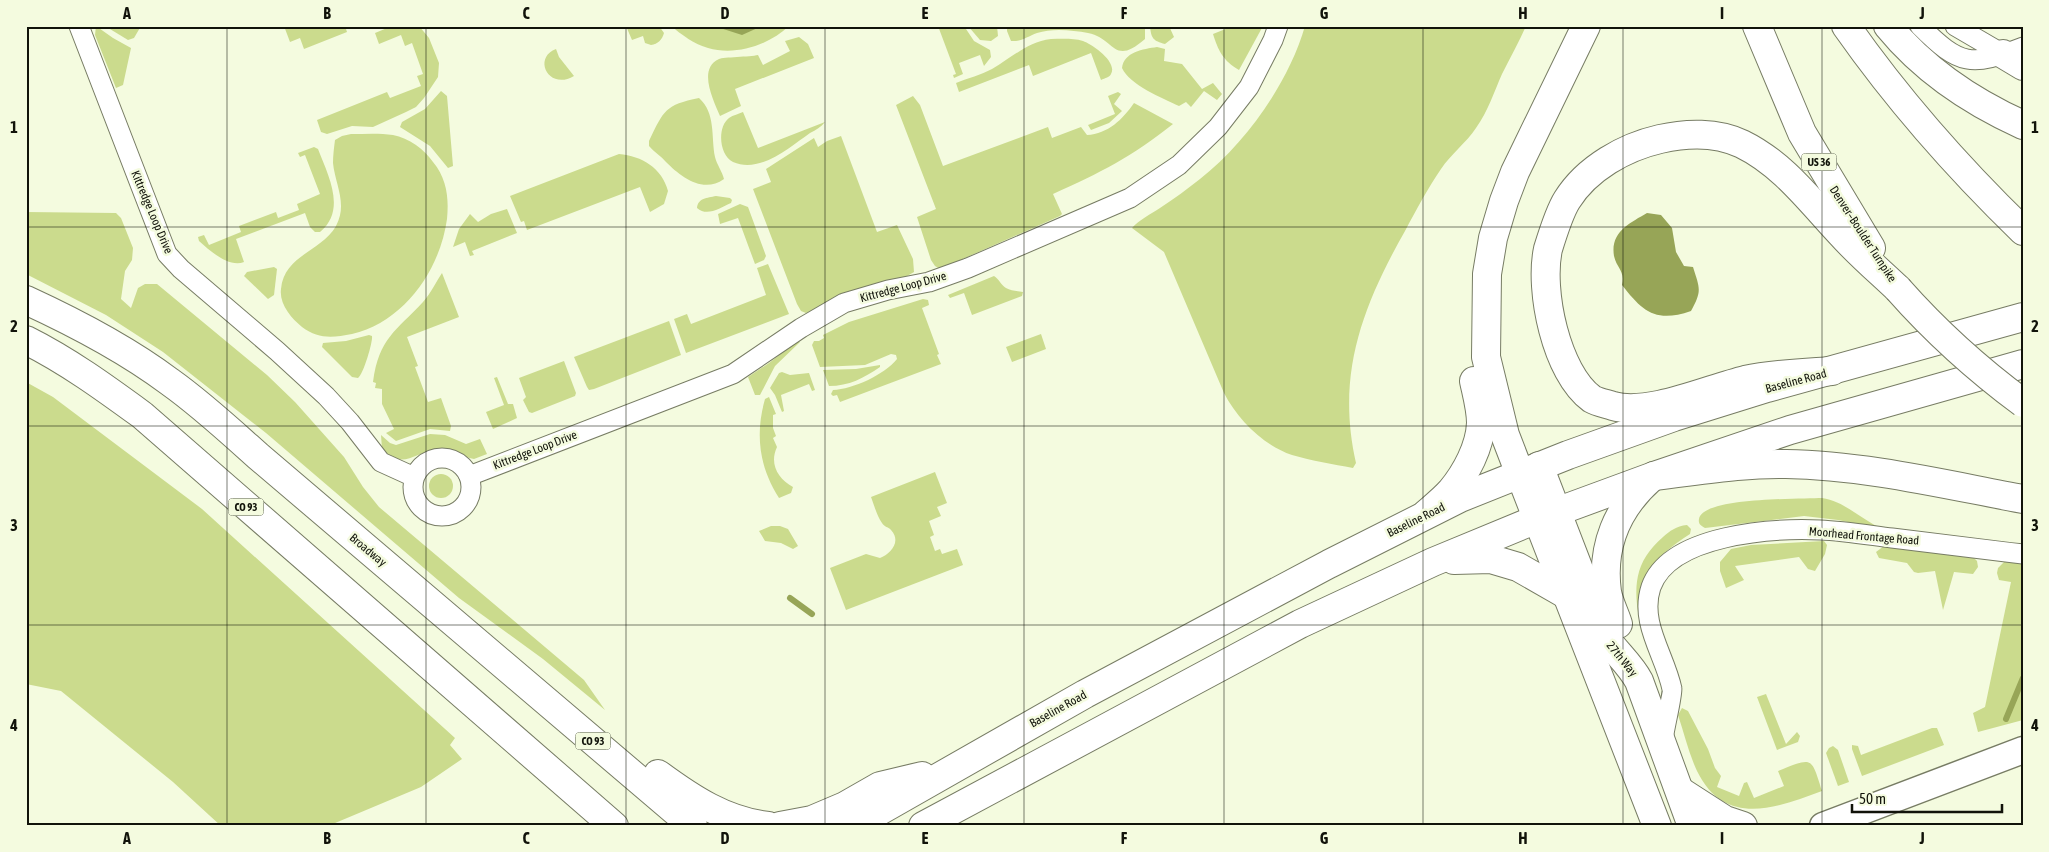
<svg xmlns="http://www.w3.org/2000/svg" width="2049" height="852" font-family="'Asap Condensed',sans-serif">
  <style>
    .green { fill: #cbdb8d }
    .water { fill: #97a557 }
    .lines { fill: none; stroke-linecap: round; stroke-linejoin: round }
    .stream { stroke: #97a557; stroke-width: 6 }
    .street-casing { stroke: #777c64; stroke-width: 21 }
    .secondary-casing { stroke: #777c64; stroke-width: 29 }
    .primary-casing { stroke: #777c64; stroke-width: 30 }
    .highway-casing { stroke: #777c64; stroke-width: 30 }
    .street { stroke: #fff; stroke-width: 19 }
    .secondary { stroke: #fff; stroke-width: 26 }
    .primary { stroke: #fff; stroke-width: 28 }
    .highway { stroke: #fff; stroke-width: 28 }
    .highway-bridge-casing { stroke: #777c64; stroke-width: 30; stroke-linecap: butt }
    .highway-bridge { stroke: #fff; stroke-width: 28 }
    .grid { fill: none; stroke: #11130a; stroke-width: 1; stroke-opacity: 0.55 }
    .labels { text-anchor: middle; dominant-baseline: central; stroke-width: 5; stroke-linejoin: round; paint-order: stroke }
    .shield { fill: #f4fbdf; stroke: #55594a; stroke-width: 1 }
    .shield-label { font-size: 11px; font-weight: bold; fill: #11130a }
    .street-label { font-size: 12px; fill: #11130a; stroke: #f4fbdf }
    .neatline { fill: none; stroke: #11130a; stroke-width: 2 }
    .grid-label { font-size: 16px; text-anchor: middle; font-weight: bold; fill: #11130a }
  </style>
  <rect width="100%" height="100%" fill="#f4fbdf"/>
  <g class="green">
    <path d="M 96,26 L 113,38 L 131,48 L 123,85 L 116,88 L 95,35 Z"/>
    <path d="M 105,26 L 141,26 L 134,38 L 128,40 Z"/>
    <path d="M 284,26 L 353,26 L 346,29 L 347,32 L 304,49 L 300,38 L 290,42 Z"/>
    <path d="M 392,26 L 419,26 L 429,38 L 439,63 L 438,77 L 424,98 L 416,107 L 406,112 L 373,127 L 352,126 L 327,134 L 321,132 L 317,120 L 387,92 L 390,98 L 421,86 L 417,76 L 423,74 L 412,43 L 405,46 L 401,35 L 379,44 L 375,33 Z"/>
    <path d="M 626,26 L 659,26 L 664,33 C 662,40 658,44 651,45 L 645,43 L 643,36 L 632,40 Z"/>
    <path d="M 671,26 L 789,26 C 769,45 736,56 708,48 C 694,44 682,35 671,26 Z"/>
    <path d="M 938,26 L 964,26 L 974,41 L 990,50 L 991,57 L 984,66 L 980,55 L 959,63 L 963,74 L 954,78 L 953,75 L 956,74 Z"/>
    <path d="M 968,26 L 997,26 L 998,36 L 991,41 L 980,40 Z"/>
    <path d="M 1007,26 L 1145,26 L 1145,39 C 1113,67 1115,38 1088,33 C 1072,30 1052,28 1037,33 C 1028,36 1022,42 1011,41 L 1007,31 Z"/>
    <path d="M 1150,26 L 1169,26 L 1174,37 L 1165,44 C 1153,41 1151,38 1150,26 Z"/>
    <path d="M 1233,26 L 1263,26 L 1239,70 C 1223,61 1218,50 1213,34 Z"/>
    <path d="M 1305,26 L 1526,26 C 1519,42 1510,58 1502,74 C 1494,92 1488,111 1476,128 C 1466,143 1451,154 1441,169 C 1428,188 1416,210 1405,231 C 1362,307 1336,375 1356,463 L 1353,468 C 1333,464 1312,461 1292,455 C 1263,445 1238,420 1224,393 L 1164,252 L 1132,228 C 1139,220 1151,214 1160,208 C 1174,199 1187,189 1200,179 C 1246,143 1289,82 1305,26 Z"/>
    <path d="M 799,37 L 808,44 L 814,58 L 735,89 L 741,106 L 720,116 C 714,101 697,69 719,59 C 723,57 750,57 758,55 L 763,65 L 790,51 L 785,41 Z"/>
    <path d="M 1051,39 C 1061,39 1073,38 1083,41 C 1092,44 1118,62 1111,74 C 1110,77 1105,78 1101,80 L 1091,53 L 1033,76 L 1029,65 L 959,92 L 956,83 C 968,78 981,75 992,69 C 1013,57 1027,42 1051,39 Z"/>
    <path d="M 1157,47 L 1165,49 L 1164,61 L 1182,64 L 1202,89 L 1213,83 L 1222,94 L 1217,100 L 1204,91 L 1191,107 L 1186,102 L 1179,106 C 1162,98 1130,85 1122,68 C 1124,52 1143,49 1157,47 Z"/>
    <path d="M 556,49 L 559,57 L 574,76 C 549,91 532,58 556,49 Z"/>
    <path d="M 441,91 L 447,96 L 453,166 L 448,168 L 430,146 L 400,127 L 402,122 L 425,109 Z"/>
    <path d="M 1118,92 L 1121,94 L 1114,104 L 1122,111 L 1109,123 L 1091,130 L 1088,125 L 1115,114 L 1108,96 Z"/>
    <path d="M 913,96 L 920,105 L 943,166 L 1048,127 L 1052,138 L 1081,127 L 1087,135 C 1108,134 1123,119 1134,103 L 1173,124 C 1133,156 1100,173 1053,194 L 1062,214 L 1060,216 L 940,269 L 935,266 L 931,260 L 917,217 L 936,209 L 896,105 Z"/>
    <path d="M 699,98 C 716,113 711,137 715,157 C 717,165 722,171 724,179 C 703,194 681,177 666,162 C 661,156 654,152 649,146 L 649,141 C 664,110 665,105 699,98 Z"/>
    <path d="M 743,112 L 758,148 L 825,122 C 821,127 816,130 810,133 C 790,147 760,174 733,162 C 719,155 717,127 729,118 C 733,115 739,114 743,112 Z"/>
    <path d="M 351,134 C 365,134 380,133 393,135 C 409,138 424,149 433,162 C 447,179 449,198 447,219 C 440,270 404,322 352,334 C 332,338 318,339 302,327 C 291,318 279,304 281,289 C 284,255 321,252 336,226 C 348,204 335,184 333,163 C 333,155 334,148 335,140 L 342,136 Z"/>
    <path d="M 841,136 L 877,232 L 897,225 L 913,259 L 914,272 L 902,279 L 864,287 L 806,313 L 801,311 L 797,304 L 753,189 L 771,182 L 766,169 L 814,138 L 818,147 L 827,141 Z"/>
    <path d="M 314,147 L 318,149 C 328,175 347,210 320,232 L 315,232 L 310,227 L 305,213 L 236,239 L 244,262 C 229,268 210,251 199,241 L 198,237 L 204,235 L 209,245 L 241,232 L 239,226 L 276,212 L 278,218 L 299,210 L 297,204 L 320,194 L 305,155 L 300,157 L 298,153 Z"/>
    <path d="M 619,154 C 642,156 662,168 668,191 L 664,204 L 650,212 L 640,187 L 527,230 L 524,221 L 521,222 L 510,196 Z"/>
    <path d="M 716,196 L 730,198 L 732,200 L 731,203 C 720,208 707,217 697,208 C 698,198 707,198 716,196 Z"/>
    <path d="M 740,204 L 748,207 L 766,256 L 764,260 L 755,264 L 738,218 L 720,224 L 718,214 Z"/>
    <path d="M 507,209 L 517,233 L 472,251 L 474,255 L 470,256 L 465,242 L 453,247 L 459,229 L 470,214 L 478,222 L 491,214 Z"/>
    <path d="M 26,212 L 116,213 L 121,218 L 133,248 L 132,260 L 125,271 L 121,299 L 131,308 L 138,288 L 145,284 L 157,284 L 267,375 L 295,402 L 344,457 L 363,487 L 379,507 L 584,680 L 605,710 L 543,659 L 459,598 L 266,433 L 163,352 L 106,315 L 26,274 Z"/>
    <path d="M 768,264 L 789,314 L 686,353 L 674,319 L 687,314 L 691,324 L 766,295 L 757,268 Z"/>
    <path d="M 274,267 L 277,269 L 274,295 L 268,299 L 244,276 L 247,272 Z"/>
    <path d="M 442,273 L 459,317 L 407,337 L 418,366 L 415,367 L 428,402 L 441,398 L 451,426 L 450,431 L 430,429 L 396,441 L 386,433 L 394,429 L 382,404 L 382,389 L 375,388 L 376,383 L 373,382 C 379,338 396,331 423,302 C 431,293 436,282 442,273 Z"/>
    <path d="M 994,276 C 999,279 1001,285 1006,288 C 1011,291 1018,291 1023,292 L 1022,296 L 972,315 L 964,293 L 950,298 L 948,295 Z"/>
    <path d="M 923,299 L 928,300 L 929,305 L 922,308 L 939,354 L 937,355 L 941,364 L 840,402 L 837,395 L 833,396 L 831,394 L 833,390 C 853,389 884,375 897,359 L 896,355 L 891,354 L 865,365 L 820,367 L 812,345 L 814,341 L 819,341 L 824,338 L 823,335 L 849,322 Z"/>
    <path d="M 669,321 L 681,355 L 594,389 L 589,390 L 587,387 L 574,357 Z"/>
    <path d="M 1041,334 L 1046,349 L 1012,362 L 1006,347 Z"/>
    <path d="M 369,335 L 372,336 C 373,342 363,375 358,378 L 352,377 L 322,347 L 323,343 L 346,341 Z"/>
    <path d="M 797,341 L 800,342 L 775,366 L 760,395 L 755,395 L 748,377 L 769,363 Z"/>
    <path d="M 564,361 L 576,393 L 575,396 L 532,413 L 529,412 L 523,400 L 526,397 L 519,378 Z"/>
    <path d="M 880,365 L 880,367 C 864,378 849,386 829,386 L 823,370 L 856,369 Z"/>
    <path d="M 782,372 L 790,375 L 809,373 L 815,390 L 812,391 L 809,384 L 781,395 L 784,411 L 782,412 L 775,395 L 770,388 L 779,373 Z"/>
    <path d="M 497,377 L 508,404 L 513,404 L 517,418 L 493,429 L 486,412 L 504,405 L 494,378 Z"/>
    <path d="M 26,382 L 53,397 L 202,509 L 455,738 L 450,745 L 462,759 L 421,787 L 328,826 L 221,826 L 173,782 L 61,691 L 26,684 Z"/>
    <path d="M 769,397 L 776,414 L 773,415 L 773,428 L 776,436 L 773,438 L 777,447 C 769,464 778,479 793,487 L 791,493 L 779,498 C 759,467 755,434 765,399 Z"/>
    <path d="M 430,434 L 445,435 L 466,444 L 480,439 L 487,454 L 474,459 C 461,456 450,449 436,450 C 414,452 403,471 382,449 L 381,435 L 390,443 L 396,445 Z"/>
    <path d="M 935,472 L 947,503 L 937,507 L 941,516 L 929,521 L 934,535 L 930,537 L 935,551 L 940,549 L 942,554 L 957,549 L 963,565 L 846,610 L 830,568 L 866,554 L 880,558 C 890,554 902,542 891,530 C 889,527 884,527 882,523 C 877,516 874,505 871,497 Z"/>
    <circle cx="441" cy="486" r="12"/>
    <path d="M 1822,498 C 1845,501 1861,520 1883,529 L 1838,520 L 1804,516 L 1705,528 C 1701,526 1698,524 1699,519 C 1702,497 1802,499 1822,498 Z"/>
    <path d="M 1687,525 L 1691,529 L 1690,534 C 1652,559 1637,575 1640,623 C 1633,587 1634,562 1663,537 C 1670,531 1676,526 1687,525 Z"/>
    <path d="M 771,526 L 780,526 L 788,529 L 798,546 L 793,549 L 781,543 L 765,541 L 759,531 Z"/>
    <path d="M 1824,541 L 1827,545 L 1825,554 L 1815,571 L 1808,569 L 1799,557 L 1735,566 L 1744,580 L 1726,588 L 1720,571 L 1720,562 L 1731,549 L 1751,545 Z"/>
    <path d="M 1884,546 L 1973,557 L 1977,561 L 1978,567 L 1973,574 L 1954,572 L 1943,610 L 1935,571 L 1918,573 L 1914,572 L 1907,563 L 1879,558 L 1876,552 Z"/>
    <path d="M 2004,562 L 2023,563 L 2023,720 L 1978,732 L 1973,713 L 1985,707 L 2011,582 L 1999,580 L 1997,573 L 1998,568 Z"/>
    <path d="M 1766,694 L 1786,744 L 1797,732 L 1800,736 L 1798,742 L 1777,750 L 1757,697 Z"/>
    <path d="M 1682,708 L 1688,711 L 1708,749 L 1715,768 L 1721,776 L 1717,787 L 1739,796 L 1744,783 L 1747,782 L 1754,798 L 1784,786 L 1778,771 C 1813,757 1811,756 1822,791 C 1776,808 1725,828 1697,771 C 1689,754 1684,733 1678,715 Z"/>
    <path d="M 1932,728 L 1937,728 L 1944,745 L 1862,776 L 1852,749 L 1852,745 L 1858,746 L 1861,755 Z"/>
    <path d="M 1833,746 L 1838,750 L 1849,782 L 1838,786 L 1826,753 L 1829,748 Z"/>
  </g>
  <g class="water">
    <path d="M 714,26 L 762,26 L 742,35 Z"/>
    <path d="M 1647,213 L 1661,215 L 1672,228 L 1676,252 L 1684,266 L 1693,267 C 1700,289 1702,291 1691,311 C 1656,323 1643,312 1622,285 C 1625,270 1617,269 1614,256 C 1610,232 1630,223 1647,213 Z"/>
  </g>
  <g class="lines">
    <g class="stream">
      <path d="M 790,598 L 812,614"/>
      <path d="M 2006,719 L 2023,678"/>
    </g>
    <g class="street-casing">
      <g id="street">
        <path d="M 79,26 L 167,254 L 181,269 L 277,351 L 326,396 L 350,422 L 381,462 L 414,477"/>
        <path d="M 1920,26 C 1960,66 1971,67 2023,47"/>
        <path d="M 1955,26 L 2003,54"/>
        <circle cx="442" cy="487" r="29"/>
        <path d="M 469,476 L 733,374 L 801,328 L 844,303 L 888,290 L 929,282 L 968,268 L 1130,198 L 1179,165 L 1218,127 L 1249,87 L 1273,40 L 1278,26"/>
        <path d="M 1663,740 C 1664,730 1673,693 1672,689 C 1665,655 1639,623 1651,587 C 1670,534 1773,528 1820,530 C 1844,531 1868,535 1892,538 C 1935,543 1979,549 2023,554"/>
      </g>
    </g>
    <g class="secondary-casing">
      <path id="secondary" d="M 1823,826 L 2023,750"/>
    </g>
    <g class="primary-casing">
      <g id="primary">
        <path d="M 26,300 C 76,323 126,349 170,382 C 201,404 229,430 258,456 L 693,826"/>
        <path d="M 26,340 C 68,361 105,388 142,415 L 614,826"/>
        <path d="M 1539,466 L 1605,637 C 1616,653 1630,664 1639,681 L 1692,826"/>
        <path d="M 1520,474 L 1657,826"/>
        <path d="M 1454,560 L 1491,559 L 1518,567 L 1567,595"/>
        <path d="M 1618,624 C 1615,614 1609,603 1607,592 C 1601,547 1617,508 1651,478"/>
        <path d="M 658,774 C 692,799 725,821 768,826"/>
        <path d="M 1680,791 L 1725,820 L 1743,826"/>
        <path d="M 780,826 L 812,820 L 845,806 L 880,786 L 922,776"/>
        <path d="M 853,826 L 1085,694 L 1329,564 L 1460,498 L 1568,455 L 1674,417 L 1767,388 L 2023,317"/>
        <path d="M 923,826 L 1300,624 L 1433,562 L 1537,519 L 1654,476 L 1790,430 L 2023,364"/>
      </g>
    </g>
    <g class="highway-casing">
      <g id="highway">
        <path d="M 1757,26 L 1802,133 L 1871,248"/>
        <path d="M 1846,26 C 1898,100 1958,168 2023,231"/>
        <path d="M 1888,26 C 1924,70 1972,102 2023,125"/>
        <path d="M 2003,54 L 2023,66"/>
        <path d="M 1832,371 C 1803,373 1773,374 1745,380 C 1708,389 1649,416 1613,406 C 1607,404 1597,402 1592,399 C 1556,373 1539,290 1548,249 C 1552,236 1560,211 1567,200 C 1587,168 1625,147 1660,139 C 1686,133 1717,132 1742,144 C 1783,164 1810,201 1841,234 C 1859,254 1879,271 1898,289"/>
        <path d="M 1520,474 L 1505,435 L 1486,357 L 1487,274 L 1493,238 L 1504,201 L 1515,172 L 1586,26"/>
        <path d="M 1654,476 C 1698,471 1742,463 1786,464 C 1864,465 1947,485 2023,499"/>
        <path d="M 1426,514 C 1434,507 1444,499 1451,491 C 1466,473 1480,447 1481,423 C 1481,409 1477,395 1474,381"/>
      </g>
    </g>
    <use href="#street" class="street"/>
    <use href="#secondary" class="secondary"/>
    <use href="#primary" class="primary"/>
    <use href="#highway" class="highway"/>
    <g class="highway-bridge-casing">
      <path id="highway-bridge" d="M 1898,289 C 1936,332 1977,369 2023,403"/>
    </g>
    <use href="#highway-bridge" class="highway-bridge"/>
  </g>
  <path class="grid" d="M 227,26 L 227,826M 426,26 L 426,826M 626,26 L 626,826M 825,26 L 825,826M 1024,26 L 1024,826M 1224,26 L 1224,826M 1423,26 L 1423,826M 1623,26 L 1623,826M 1822,26 L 1822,826M 26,227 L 2023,227M 26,426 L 2023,426M 26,625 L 2023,625"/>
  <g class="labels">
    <g class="shield">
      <rect x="1801.5" y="153.5" width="35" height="17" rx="4"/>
      <rect x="228.5" y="498.5" width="35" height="17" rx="4"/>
      <rect x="575.5" y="732.5" width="35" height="17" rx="4"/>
    </g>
    <g class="shield-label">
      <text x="1819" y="162">US 36</text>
      <text x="246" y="507">CO 93</text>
      <text x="593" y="741">CO 93</text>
    </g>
    <g class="street-label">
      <text transform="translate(152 212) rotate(67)">Kittredge Loop Drive</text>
      <text transform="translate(1863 234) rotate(57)">Denver–Boulder Turnpike</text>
      <text transform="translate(903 287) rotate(-15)">Kittredge Loop Drive</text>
      <text transform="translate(1796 381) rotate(-15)">Baseline Road</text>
      <text transform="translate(535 450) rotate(-21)">Kittredge Loop Drive</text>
      <text transform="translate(1416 520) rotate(-26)">Baseline Road</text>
      <text transform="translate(1864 536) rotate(5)">Moorhead Frontage Road</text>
      <text transform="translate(368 550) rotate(40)">Broadway</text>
      <text transform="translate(1622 659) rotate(51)">27th Way</text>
      <text transform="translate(1058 709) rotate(-29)">Baseline Road</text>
    </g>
  </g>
  <rect width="2049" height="852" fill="none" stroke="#f4fbdf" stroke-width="55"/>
  <path d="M1852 804v8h150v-8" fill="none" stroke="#11130a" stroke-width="2.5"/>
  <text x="1859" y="804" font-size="15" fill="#11130a" stroke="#f4fbdf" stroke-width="4" paint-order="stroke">50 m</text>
  <rect x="28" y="28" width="1994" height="796" class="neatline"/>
  <g class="grid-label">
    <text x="127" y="19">A</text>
    <text x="327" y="19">B</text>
    <text x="526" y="19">C</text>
    <text x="725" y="19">D</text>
    <text x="925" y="19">E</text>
    <text x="1124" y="19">F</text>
    <text x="1324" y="19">G</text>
    <text x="1523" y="19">H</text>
    <text x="1722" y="19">I</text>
    <text x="1922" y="19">J</text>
    <text x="14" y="133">1</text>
    <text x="2035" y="133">1</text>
    <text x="14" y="332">2</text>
    <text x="2035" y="332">2</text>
    <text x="14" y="531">3</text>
    <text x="2035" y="531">3</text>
    <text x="14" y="731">4</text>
    <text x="2035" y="731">4</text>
    <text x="127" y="844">A</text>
    <text x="327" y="844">B</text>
    <text x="526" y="844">C</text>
    <text x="725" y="844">D</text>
    <text x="925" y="844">E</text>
    <text x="1124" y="844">F</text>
    <text x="1324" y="844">G</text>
    <text x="1523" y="844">H</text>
    <text x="1722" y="844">I</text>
    <text x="1922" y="844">J</text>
  </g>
</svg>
